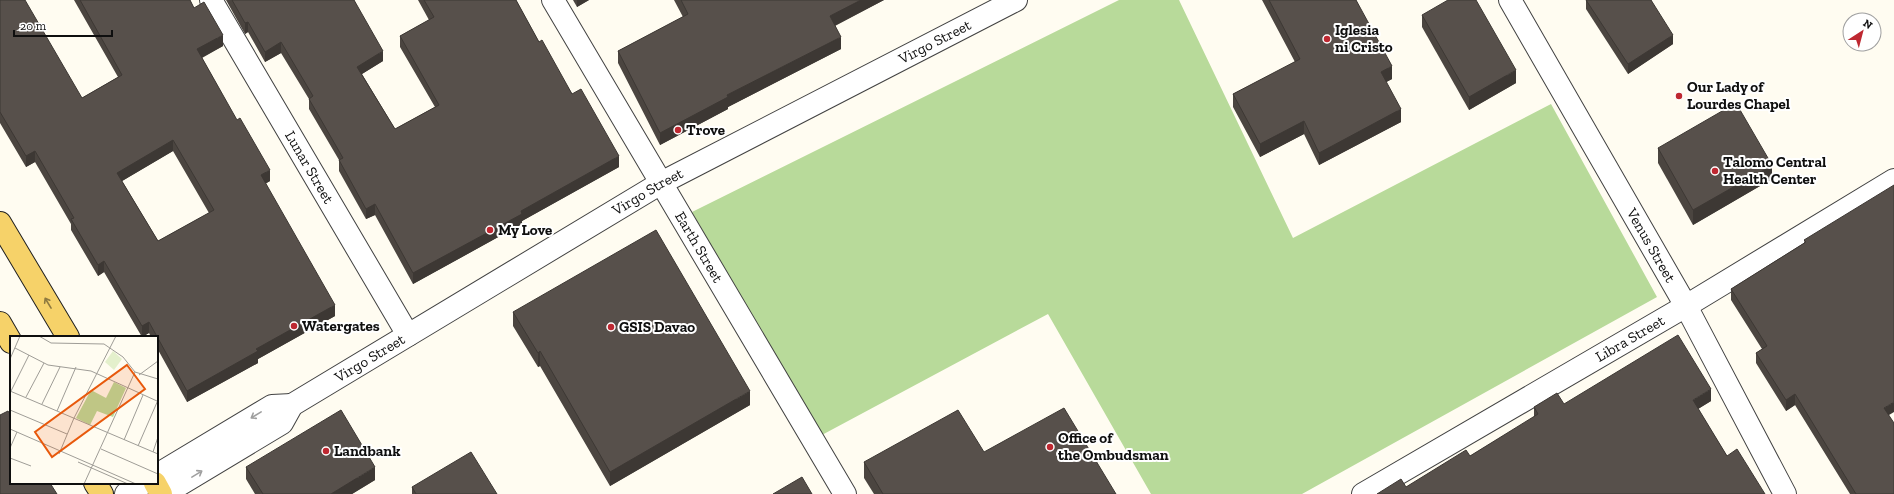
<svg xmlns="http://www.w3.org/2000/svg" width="1894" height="494" font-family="'Zilla Slab',serif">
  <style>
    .forest { fill: #b8da9a }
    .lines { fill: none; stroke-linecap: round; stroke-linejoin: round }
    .street-casing { stroke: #424242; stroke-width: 24 }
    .primary-casing { stroke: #202020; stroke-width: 24 }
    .street { stroke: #fff; stroke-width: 22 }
    .primary { stroke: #f6d269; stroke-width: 22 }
    .wall { fill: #4b4540; fill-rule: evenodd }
    .shaded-wall { fill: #3d3834 }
    .building { fill: #57504b; stroke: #3d3834; fill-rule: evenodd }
    .oneway { stroke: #8e7a40 }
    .oneway2 { stroke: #9f9f9f }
    .poi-dot { fill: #be2831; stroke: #fff; stroke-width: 1.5 }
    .labels { text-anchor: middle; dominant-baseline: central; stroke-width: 4; stroke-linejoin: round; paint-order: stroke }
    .poi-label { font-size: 15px; font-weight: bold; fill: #0f0f0f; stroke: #fff; text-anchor: start }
    .street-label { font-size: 15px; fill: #0f0f0f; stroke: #fff }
    .inset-road { fill: none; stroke: #9f9d97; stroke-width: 1 }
    .view { fill: #e8590c; fill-opacity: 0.15; stroke: #e8590c; stroke-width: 2 }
    .inset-edge { fill: none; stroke: #0f0f0f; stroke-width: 2 }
  </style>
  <rect width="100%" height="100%" fill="#fffcf1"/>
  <path class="forest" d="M 1119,0 L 1179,0 L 1293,238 L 1551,104 L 1657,297 L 1302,494 L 1151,494 L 1048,314 L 820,436 L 692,212 Z"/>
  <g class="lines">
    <g class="street-casing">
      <g id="street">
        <path id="s1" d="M 211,0 L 408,335"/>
        <path id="s2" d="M 553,0 L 845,494"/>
        <path id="s3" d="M 1510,0 L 1686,306 L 1785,494"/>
        <path d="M 157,475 L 272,406 L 292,405"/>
        <path d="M 126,494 L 144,483"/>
        <path id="s4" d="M 164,494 L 282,423 L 292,405 L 661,183 L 1016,0"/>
        <path id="s5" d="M 1363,494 L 1686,306 L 1894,180"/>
      </g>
    </g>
    <g class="primary-casing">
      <g id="primary">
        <path d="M 0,223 L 68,337"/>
        <path d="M 0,323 L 11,342"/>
        <path d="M 95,483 L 102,494"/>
        <path d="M 155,483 L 161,494"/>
      </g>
    </g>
    <use href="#street" class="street"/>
    <use href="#primary" class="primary"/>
  </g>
  <g class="wall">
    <path d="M 0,0 L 82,98 L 118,77 L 74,0 L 190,0 L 194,8 L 223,46 L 202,58 L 270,181 L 265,184 L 335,316 L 258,359 L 258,363 L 187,402 L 157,348 L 157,337 L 151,337 L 149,333 L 142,337 L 104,272 L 98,276 L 71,230 L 71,224 L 35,162 L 26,167 L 0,123 ZM 173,151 L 209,213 L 158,241 L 122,181 Z"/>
    <path d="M 226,0 L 354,0 L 383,61 L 362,74 L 395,129 L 435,107 L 400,47 L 400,36 L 429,20 L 418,0 L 516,0 L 539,42 L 619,167 L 522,221 L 522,224 L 413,284 L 375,215 L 366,219 L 339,171 L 339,160 L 309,109 L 309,99 L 281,53 L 265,62 L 248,32 L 245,34 Z"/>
    <path d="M 573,0 L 589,0 L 577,7 Z"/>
    <path d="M 674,0 L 884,0 L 835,26 L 841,49 L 728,107 L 728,109 L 660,145 L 618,63 L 618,51 L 683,17 Z"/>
    <path d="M 1262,0 L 1356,0 L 1392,79 L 1386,82 L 1401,122 L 1319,165 L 1304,134 L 1260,157 L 1233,107 L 1233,94 L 1295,62 Z"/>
    <path d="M 1586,0 L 1651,0 L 1673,44 L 1628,74 L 1586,9 Z"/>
    <path d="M 1422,15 L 1516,83 L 1469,110 L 1422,27 Z"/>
    <path d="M 1658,148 L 1772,179 L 1693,225 L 1658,163 Z"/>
    <path d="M 1804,240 L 1889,415 L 1894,494 L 1850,494 L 1795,405 L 1786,411 L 1756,363 L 1756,353 L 1762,349 L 1731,300 L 1731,289 L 1804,243 Z"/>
    <path d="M 513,312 L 750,405 L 610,486 L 540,366 L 538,367 L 513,326 Z"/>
    <path d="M 1711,401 L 1698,409 L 1727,456 L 1406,487 L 1470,456 L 1534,417 L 1534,407 L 1564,404 Z"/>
    <path d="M 984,452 L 1116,494 L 874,494 L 864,478 L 864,462 Z"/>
    <path d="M 246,467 L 375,480 L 352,494 L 255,494 L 246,479 Z"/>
    <path d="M 412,487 L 497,494 L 412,494 Z"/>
  </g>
  <g class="shaded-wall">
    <path d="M 577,0 L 589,0 L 577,7 Z"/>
    <path d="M 861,0 L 884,0 L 830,28 L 830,16 Z"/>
    <path d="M 248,22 L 248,32 L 245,34 L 245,23 Z"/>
    <path d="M 223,35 L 223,46 L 197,60 L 197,49 Z"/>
    <path d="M 1673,35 L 1673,44 L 1628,74 L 1628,64 Z"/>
    <path d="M 841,37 L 841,49 L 728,107 L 728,109 L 660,145 L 660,133 L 727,95 Z"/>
    <path d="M 281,42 L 281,53 L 265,62 L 265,52 Z"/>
    <path d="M 383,51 L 383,61 L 357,77 L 357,67 Z"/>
    <path d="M 1392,66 L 1392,79 L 1381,85 L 1381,72 Z"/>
    <path d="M 1516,70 L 1516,83 L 1469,110 L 1469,97 Z"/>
    <path d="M 1401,109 L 1401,122 L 1319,165 L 1319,153 Z"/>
    <path d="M 1304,121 L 1304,134 L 1260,157 L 1260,144 Z"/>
    <path d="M 173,140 L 173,151 L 117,184 L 117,173 Z"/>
    <path d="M 35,151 L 35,162 L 26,167 L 26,156 Z"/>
    <path d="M 619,156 L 619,167 L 522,221 L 522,224 L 413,284 L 413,273 L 521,211 Z"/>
    <path d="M 1772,165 L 1772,179 L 1693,225 L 1693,210 Z"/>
    <path d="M 270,170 L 270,181 L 261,186 L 261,175 Z"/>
    <path d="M 375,204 L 375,215 L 366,219 L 366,209 Z"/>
    <path d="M 104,261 L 104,272 L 98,276 L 98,265 Z"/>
    <path d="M 335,305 L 335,316 L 258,359 L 258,363 L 187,402 L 187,391 L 256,349 Z"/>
    <path d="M 149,322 L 149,333 L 142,337 L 142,326 Z"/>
    <path d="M 540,351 L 540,366 L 538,367 L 538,353 Z"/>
    <path d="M 1711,389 L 1711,401 L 1693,412 L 1693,400 Z"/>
    <path d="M 750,391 L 750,405 L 610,486 L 610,472 Z"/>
    <path d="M 1795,394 L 1795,405 L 1786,411 L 1786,400 Z"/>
    <path d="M 1894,402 L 1894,412 L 1884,418 L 1884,408 Z"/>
    <path d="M 375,467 L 375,480 L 352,494 L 331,494 Z"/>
  </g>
  <g class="building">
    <path d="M 0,0 L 25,0 L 82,98 L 122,75 L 80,0 L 190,0 L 194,8 L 204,2 L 223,35 L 197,49 L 237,120 L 240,118 L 270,170 L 261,175 L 335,305 L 256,349 L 258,351 L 187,391 L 149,322 L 142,326 L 104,261 L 98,265 L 71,219 L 74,218 L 35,151 L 26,156 L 0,112 ZM 173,140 L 214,210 L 158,241 L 117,173 Z"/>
    <path d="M 232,0 L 354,0 L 383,51 L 357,67 L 395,129 L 439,105 L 400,36 L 434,17 L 424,0 L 516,0 L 539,42 L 542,40 L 572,94 L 581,89 L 619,156 L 521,211 L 522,214 L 413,273 L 375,204 L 366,209 L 339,160 L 343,158 L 309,99 L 313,96 L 281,42 L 265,52 L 248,22 L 245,23 Z"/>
    <path d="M 681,0 L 861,0 L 830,16 L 841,37 L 727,95 L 728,97 L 660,133 L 618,51 L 688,14 Z"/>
    <path d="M 1269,0 L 1356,0 L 1392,66 L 1381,72 L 1401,109 L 1319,153 L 1304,121 L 1260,144 L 1233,94 L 1300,59 Z"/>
    <path d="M 1448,0 L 1476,0 L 1516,70 L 1469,97 L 1422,15 Z"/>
    <path d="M 1586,0 L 1651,0 L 1673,35 L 1628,64 Z"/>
    <path d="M 1736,103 L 1772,165 L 1693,210 L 1658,148 Z"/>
    <path d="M 1894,185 L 1894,402 L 1884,408 L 1894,423 L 1894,494 L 1856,494 L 1795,394 L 1786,400 L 1756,353 L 1767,346 L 1731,289 L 1806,242 L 1804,240 Z"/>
    <path d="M 656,230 L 750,391 L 610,472 L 540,351 L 538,353 L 513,312 Z"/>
    <path d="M 1678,335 L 1711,389 L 1693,400 L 1727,456 L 1737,449 L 1765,494 L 1377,494 L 1401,479 L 1406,487 L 1466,450 L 1470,456 L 1538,414 L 1534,407 L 1557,393 L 1564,404 Z"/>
    <path d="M 1064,408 L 1116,494 L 883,494 L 864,462 L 958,410 L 984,452 Z"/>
    <path d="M 341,410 L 375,467 L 331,494 L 263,494 L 246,467 Z"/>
    <path d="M 8,411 L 11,416 L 11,483 L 50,483 L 57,494 L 0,494 L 0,415 Z"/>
    <path d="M 471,452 L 497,494 L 416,494 L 412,487 Z"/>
    <path d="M 802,477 L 812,494 L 773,494 Z"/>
  </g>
  <defs><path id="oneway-shaft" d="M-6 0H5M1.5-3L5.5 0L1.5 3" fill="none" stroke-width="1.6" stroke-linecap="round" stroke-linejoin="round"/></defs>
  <use class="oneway" href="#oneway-shaft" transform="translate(48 303) rotate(-121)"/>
  <g class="oneway2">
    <use href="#oneway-shaft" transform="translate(256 415) rotate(149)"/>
    <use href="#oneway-shaft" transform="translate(197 474) rotate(-31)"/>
  </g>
  <g class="poi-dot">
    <circle cx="1327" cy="39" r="4"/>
    <circle cx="1679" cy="96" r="4"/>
    <circle cx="678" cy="130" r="4"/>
    <circle cx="1715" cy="171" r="4"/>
    <circle cx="490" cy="230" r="4"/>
    <circle cx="294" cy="326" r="4"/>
    <circle cx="611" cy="327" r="4"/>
    <circle cx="1050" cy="447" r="4"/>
    <circle cx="326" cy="451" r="4"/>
  </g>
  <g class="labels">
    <g class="poi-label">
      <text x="1335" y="30">Iglesia<tspan x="1335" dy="17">ni Cristo</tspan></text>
      <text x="1687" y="87">Our Lady of<tspan x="1687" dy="17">Lourdes Chapel</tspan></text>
      <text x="686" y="130">Trove</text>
      <text x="1723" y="162">Talomo Central<tspan x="1723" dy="17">Health Center</tspan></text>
      <text x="498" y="230">My Love</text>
      <text x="302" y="326">Watergates</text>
      <text x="619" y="327">GSIS Davao</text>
      <text x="1058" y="438">Office of<tspan x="1058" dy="17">the Ombudsman</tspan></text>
      <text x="334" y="451">Landbank</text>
    </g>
    <g class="street-label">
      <text stroke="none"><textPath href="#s4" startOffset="897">Virgo Street</textPath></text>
      <text stroke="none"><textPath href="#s1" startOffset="194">Lunar Street</textPath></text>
      <text stroke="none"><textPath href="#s4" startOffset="573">Virgo Street</textPath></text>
      <text stroke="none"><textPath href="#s3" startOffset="283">Venus Street</textPath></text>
      <text stroke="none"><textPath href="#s2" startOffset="287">Earth Street</textPath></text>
      <text stroke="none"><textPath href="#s5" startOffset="309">Libra Street</textPath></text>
      <text stroke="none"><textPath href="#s4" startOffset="249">Virgo Street</textPath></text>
    </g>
  </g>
  <g transform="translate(10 336)">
    <rect width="148" height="148" fill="#fffcf1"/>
    <path d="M 104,46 L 116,52 L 103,81 L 87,75 L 80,89 L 66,82 L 81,54 L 96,62 Z" fill="#b8da9a"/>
    <path d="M 103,15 L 112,23 L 104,34 L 95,26 Z" fill="#e4f0cc"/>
    <path class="inset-road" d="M 29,0 L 41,7 L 94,8 L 113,21 L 125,36 L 148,43M 5,12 L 38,29 L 81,35 L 147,65M 0,23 L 10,0M 129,39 L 148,25M 0,55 L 148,118M 1,55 L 19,19M 16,61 L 34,27M 32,68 L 50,31M 0,74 L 57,98M 47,75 L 66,31M 0,93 L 126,148M 114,104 L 133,59M 128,110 L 148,64M 0,112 L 7,96M 91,113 L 148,138M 143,116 L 148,101M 49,118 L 64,82 L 106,0M 0,122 L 21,130M 68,126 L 118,148M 74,148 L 125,36"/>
    <path class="view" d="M 117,29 L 135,53 L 42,121 L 25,96 Z"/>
    <rect width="148" height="148" class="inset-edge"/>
  </g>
  <g transform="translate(1862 32) rotate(36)"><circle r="19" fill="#ffffff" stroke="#9f9f9f"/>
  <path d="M0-3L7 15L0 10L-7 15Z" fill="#be2831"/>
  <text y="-6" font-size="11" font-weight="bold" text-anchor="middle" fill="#0f0f0f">N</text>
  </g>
  <path d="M14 30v6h98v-6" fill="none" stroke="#0f0f0f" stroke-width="2"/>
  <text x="20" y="30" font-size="12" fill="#0f0f0f" stroke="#ffffff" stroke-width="3" paint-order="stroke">20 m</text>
</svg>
